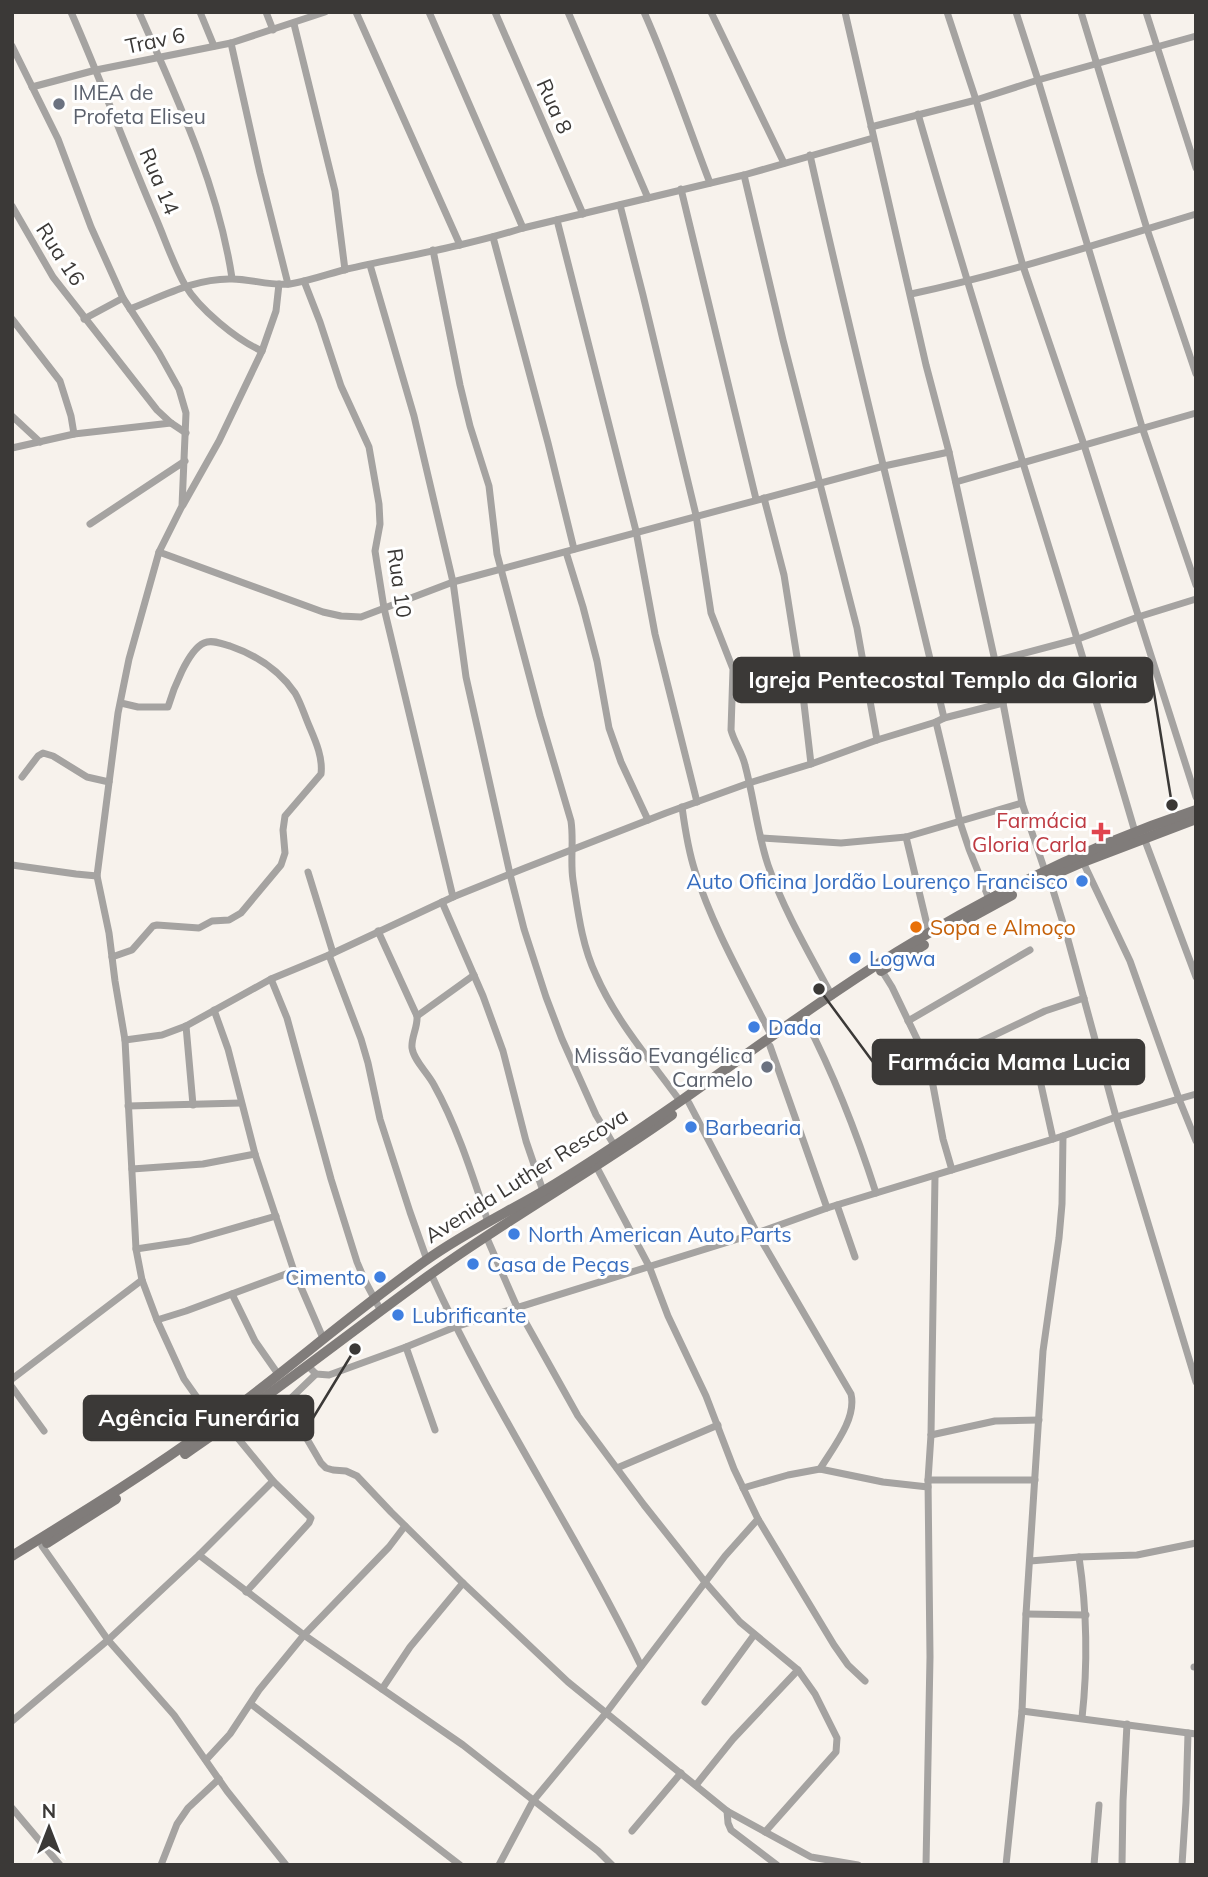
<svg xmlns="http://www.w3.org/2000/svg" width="1208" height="1877" font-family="Mulish,sans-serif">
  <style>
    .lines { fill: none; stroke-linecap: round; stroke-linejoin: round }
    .minor { stroke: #a5a3a1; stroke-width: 7 }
    .secondary { stroke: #807c7a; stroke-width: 10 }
    .worship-dot { fill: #6b7280; stroke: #fff; stroke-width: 2.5 }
    .health-dot { fill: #e0444e; stroke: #fff; stroke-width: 2.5 }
    .shop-dot { fill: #3f7fe0; stroke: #fff; stroke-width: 2.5 }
    .food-dot { fill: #e8710a; stroke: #fff; stroke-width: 2.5 }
    .labels { text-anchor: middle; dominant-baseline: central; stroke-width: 6; stroke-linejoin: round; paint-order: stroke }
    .street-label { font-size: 21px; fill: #3b3937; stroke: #fff }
    .worship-label { font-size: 21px; fill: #5b616d; stroke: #fff; text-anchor: start }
    .health-label { font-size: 21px; fill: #be3a42; stroke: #fff; text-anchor: end }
    .shop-label { font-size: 21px; fill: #366cbe; stroke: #fff; text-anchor: start }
    .food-label { font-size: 21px; fill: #c56008; stroke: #fff; text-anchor: start }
    .leader { fill: none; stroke: #3b3937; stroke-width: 2.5 }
    .callout-dot { fill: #3b3937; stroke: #fff; stroke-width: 2.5 }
    .callout { fill: #3b3937; stroke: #3b3937; stroke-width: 2.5 }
    .callout-label { font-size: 23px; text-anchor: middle; font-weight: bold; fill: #fff }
  </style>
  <rect width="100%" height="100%" fill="#f7f2ec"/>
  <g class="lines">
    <g class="minor">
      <path d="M 71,12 C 101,80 126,149 155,216 C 165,239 173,264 185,285 C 199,309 237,340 262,351"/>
      <path d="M 139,12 C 177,98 218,185 232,278"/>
      <path d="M 200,12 L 214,46"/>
      <path d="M 266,12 L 273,30"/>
      <path d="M 356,12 L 460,245"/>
      <path d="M 429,12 L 523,228"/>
      <path d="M 495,12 L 583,214"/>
      <path d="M 568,12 L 648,198"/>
      <path d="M 644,12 C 669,68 688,126 710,183"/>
      <path d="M 711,12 L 784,163"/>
      <path d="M 845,12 L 926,365 L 949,452 L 995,661 L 1022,803 L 1045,871"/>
      <path d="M 947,12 L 976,100 L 1023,266 L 1084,445 L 1196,797"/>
      <path d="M 1016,12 L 1038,80 L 1142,427 L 1196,585"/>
      <path d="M 1081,12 L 1147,229 L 1196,374"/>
      <path d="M 1146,12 L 1196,168"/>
      <path d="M 294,24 L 335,191 L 345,270"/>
      <path d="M 231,43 L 260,173 L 288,284"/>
      <path d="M 12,46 L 58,139 L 91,227 L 123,298 L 159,353 L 179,389 L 186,413 L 182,506 L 159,552 L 129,659 L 118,713 L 97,876 L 109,933 L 115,981 L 125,1040 L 136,1249 L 142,1280 L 157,1320 L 184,1379 L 215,1423"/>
      <path d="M 32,87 L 96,70 L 231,43 L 325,12"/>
      <path d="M 918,114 C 987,354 1065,592 1135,832"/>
      <path d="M 871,127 L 976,100 L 1038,80 L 1196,36"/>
      <path d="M 810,155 C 852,344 900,530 944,718"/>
      <path d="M 744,175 L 783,340 L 857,628 L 877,740"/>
      <path d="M 681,189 L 756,499"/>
      <path d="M 620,205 L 643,295 L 696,515 L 711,613 L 733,669 L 731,730 C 734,742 742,752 745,765 C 754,798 757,832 768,865 C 784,911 809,953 832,996"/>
      <path d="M 12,206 L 53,277 L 157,410 L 171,423 L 186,433"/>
      <path d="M 557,220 L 636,531 L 655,634 L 697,802"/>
      <path d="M 493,237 L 548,443 L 574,549"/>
      <path d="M 433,250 L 460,385 L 470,426 L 489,486 L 497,554 L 540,716 L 571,821 C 574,841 570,861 573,880 C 578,912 582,946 596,975 C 616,1021 651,1061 680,1101"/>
      <path d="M 370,265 L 414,416 L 453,582 L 466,677 L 510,874 L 524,929 L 546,997 L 562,1039 L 596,1115 L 614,1145"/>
      <path d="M 304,281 L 320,322 L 341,386 L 369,447 L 379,504 L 380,524 L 375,551 L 384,608 L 453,897"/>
      <path d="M 911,294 C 1008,273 1101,243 1196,214"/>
      <path d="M 130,309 C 163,296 196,278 232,279 C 251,279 270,286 290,284 C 309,281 328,274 347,269 C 406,256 466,246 523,228 L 744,175 L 873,138"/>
      <path d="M 12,319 L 60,381 L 71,416 L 74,434"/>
      <path d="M 84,319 L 123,298"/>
      <path d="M 12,416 L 40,442"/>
      <path d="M 12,448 L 74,434 L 171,423"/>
      <path d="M 956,482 L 1196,413"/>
      <path d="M 764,498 L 784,575 L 803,695 L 811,764"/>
      <path d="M 183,505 L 219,441 L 262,351 L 276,311 L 279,284"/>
      <path d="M 90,524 L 185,461"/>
      <path d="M 159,552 L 323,612 L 341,616 L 361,617 L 453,582 L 884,466 L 949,452"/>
      <path d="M 566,552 L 583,607 L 597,661 L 609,728 L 621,762 L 648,820"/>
      <path d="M 995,661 L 1078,639 L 1138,617 L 1196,599"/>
      <path d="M 936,722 L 960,822 L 969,849 L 989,899"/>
      <path d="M 22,777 L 38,756 L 43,753 L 53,756 L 87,777 L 109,782"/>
      <path d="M 682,807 C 685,829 688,850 695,871 C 713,928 745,983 772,1037"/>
      <path d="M 906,837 L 929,933"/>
      <path d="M 761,838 L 841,843 L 906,837 L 1022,803"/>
      <path d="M 1144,838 L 1196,977"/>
      <path d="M 1083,862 L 1130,961 L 1179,1099 L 1196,1141"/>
      <path d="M 12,865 L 76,874 L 97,876"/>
      <path d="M 308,872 L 333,953"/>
      <path d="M 1049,877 L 1067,936 L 1116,1117 L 1196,1382"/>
      <path d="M 442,902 L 483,996 L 503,1051 L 526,1141 L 543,1191"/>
      <path d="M 378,931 L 417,1016 C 418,1027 411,1037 412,1048 C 414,1061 428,1073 434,1085 C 457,1126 473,1177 488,1222"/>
      <path d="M 329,955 L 361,1039 L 368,1063 L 380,1119 L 410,1212 L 427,1260"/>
      <path d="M 112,957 L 132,950 L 153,926 L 157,925 L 199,928 L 212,921 L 229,920 L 241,913 L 281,865 L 285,853 L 283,830 L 285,816 L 321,774 C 323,758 316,742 310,728 C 305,717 301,703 295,693 C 279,670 256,655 230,646 C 222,644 212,639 204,643 C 188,650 173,690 168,707 L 138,707 L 121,703"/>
      <path d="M 882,971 L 892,987 L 929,1064 L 943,1139 L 952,1170"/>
      <path d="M 271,979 L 287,1018 L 331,1179 L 357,1262 L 365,1281 L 381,1311"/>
      <path d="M 214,1010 L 228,1049 L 255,1154 L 294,1271 L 323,1338"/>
      <path d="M 417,1016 L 474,975"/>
      <path d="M 806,1021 C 835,1077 857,1134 876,1193"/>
      <path d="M 908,1021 L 1030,950"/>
      <path d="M 186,1026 L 193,1105"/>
      <path d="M 125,1040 L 162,1035 L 186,1026 L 271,979 L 329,955 L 453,897 L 525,868 L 666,813 L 749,783 L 811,764 L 877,740 L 936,722 L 944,718 L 1003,703"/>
      <path d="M 770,1046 L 827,1208"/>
      <path d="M 929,1064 L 961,1051 L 1045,1011 L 1084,998"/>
      <path d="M 1038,1071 L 1053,1139"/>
      <path d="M 689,1103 L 757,1233 L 851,1394 C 857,1419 832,1449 820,1469"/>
      <path d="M 128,1106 L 241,1103"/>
      <path d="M 596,1166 L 649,1266 L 668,1316 L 706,1396 L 734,1469 L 758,1519 L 834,1645 L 848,1665 L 865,1681"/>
      <path d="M 132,1169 L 203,1164 L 255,1154"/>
      <path d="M 837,1205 L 855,1257"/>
      <path d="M 486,1236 L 517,1307 L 578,1416 L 644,1505 L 705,1582 L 740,1622 L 798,1670 L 815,1694 L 837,1738 L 836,1752 L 765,1832"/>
      <path d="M 136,1249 L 189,1241 L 276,1216"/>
      <path d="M 431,1274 C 492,1409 576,1532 641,1666"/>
      <path d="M 232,1294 L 255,1341 L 278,1374"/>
      <path d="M 157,1320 L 186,1311 L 294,1271"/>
      <path d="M 406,1347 L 435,1430"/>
      <path d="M 307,1365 L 316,1374 L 329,1375 L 406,1347 L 455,1327 L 757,1233 L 827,1208 L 1063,1136 L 1116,1117 L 1196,1094"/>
      <path d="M 12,1379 L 142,1280"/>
      <path d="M 12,1387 L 44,1431"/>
      <path d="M 286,1403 L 316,1374"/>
      <path d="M 227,1425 L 273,1481 L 311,1518 L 309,1523 L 246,1592"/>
      <path d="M 931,1435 L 995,1421 L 1039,1420"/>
      <path d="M 238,1438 L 286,1403 L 321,1463 L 326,1468 L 333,1470 L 346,1471 L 357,1476 L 391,1512 L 463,1583 L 568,1682 L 727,1811 L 811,1857 L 858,1865"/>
      <path d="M 617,1468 L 718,1425"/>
      <path d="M 928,1480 L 1035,1480"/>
      <path d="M 743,1488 L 788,1475 L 820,1469 L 883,1482 L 928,1487"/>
      <path d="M 42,1546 L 108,1640 L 174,1715 L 227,1791 L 286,1865"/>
      <path d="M 199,1555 L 304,1635 L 463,1745 L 598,1851 L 612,1865"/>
      <path d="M 1079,1557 C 1087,1611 1088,1664 1082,1718"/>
      <path d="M 1030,1561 L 1079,1557 L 1137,1555 L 1196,1543"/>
      <path d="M 1026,1614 L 1086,1615"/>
      <path d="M 1194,1667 L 1196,1667"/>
      <path d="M 382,1689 L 410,1647 L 463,1583"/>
      <path d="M 705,1702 L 754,1635"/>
      <path d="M 251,1704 L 460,1865"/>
      <path d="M 1022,1711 L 1196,1734"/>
      <path d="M 12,1721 L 108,1640 L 199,1555 L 273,1481"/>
      <path d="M 206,1760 L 230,1734 L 259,1690 L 304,1635 L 389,1547 L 405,1526"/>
      <path d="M 696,1785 L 733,1739 L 798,1670"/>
      <path d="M 12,1808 L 60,1865"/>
      <path d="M 727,1811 L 728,1823 L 731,1830 L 777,1865"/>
      <path d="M 632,1831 L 681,1773"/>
      <path d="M 161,1865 L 177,1824 L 188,1808 L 219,1779"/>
      <path d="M 499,1865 L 533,1801 L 606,1713 L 725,1556 L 758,1519"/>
      <path d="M 926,1865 L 930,1657 L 928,1480 L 931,1435 L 935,1176"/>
      <path d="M 1006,1865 L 1022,1711 L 1026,1614 L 1043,1351 L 1059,1238 L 1062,1204 L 1063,1136"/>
      <path d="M 1094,1865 L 1099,1805"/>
      <path d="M 1122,1865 L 1123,1801 L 1127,1724"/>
      <path d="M 1182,1865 L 1186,1802 L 1188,1733"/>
    </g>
    <g class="secondary">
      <path d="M 1042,880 L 1083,862 L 1196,819"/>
      <path d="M 968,919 L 1012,895"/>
      <path d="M 881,971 L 924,945"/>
      <path d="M 185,1454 C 269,1397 349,1333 431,1274 C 509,1218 593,1171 672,1115"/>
      <path d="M 47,1543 L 116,1499"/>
      <path d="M 12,1556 C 80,1514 149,1472 213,1425 C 285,1372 352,1313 425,1261 C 461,1235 502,1215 540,1193 C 589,1164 636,1132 682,1100 C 753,1050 823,998 897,952 C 991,894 1091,845 1196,810"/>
    </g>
  </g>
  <g class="worship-dot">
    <circle cx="59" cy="104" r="7"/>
    <circle cx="767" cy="1067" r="7"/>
  </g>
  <path class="health-dot" d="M1097.5 821.5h7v7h7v7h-7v7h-7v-7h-7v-7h7z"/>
  <g class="shop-dot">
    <circle cx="1082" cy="881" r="7"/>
    <circle cx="855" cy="958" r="7"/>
    <circle cx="754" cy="1027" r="7"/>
    <circle cx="691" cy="1127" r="7"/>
    <circle cx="514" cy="1234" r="7"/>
    <circle cx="473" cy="1264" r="7"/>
    <circle cx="380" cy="1277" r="7"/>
    <circle cx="398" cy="1315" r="7"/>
  </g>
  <circle class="food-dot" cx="916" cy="927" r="7"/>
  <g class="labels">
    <g class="street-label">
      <text transform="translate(155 40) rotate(-12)">Trav 6</text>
      <text transform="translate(555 106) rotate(66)">Rua 8</text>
      <text transform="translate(160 181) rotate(67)">Rua 14</text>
      <text transform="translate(61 254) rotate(57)">Rua 16</text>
      <text transform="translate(400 583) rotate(82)">Rua 10</text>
      <text transform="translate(526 1175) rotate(-32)">Avenida Luther Rescova</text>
    </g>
    <g class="worship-label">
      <text x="73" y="92">IMEA de<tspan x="73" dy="24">Profeta Eliseu</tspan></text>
      <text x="753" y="1055" text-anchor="end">Missão Evangélica<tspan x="753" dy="24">Carmelo</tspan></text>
    </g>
    <g class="health-label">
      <text x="1087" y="820">Farmácia<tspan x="1087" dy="24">Gloria Carla</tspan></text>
    </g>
    <g class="shop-label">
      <text x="1068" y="881" text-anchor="end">Auto Oficina Jordão Lourenço Francisco</text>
      <text x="869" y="958">Logwa</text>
      <text x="768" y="1027">Dada</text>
      <text x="705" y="1127">Barbearia</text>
      <text x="528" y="1234">North American Auto Parts</text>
      <text x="487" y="1264">Casa de Peças</text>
      <text x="366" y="1277" text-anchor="end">Cimento</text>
      <text x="412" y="1315">Lubrificante</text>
    </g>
    <g class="food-label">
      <text x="930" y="927">Sopa e Almoço</text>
    </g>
  </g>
  <path class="leader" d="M1172 805L1152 680M819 989L873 1062M355 1349L313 1418"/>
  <g class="callout-dot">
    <circle cx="1172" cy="805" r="7"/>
    <circle cx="819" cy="989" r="7"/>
    <circle cx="355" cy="1349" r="7"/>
  </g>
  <g class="callout">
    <rect x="734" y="658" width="418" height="44" rx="7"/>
    <rect x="873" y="1040" width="271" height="44" rx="7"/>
    <rect x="84" y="1396" width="229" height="44" rx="7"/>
  </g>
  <g class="callout-label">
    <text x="943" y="688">Igreja Pentecostal Templo da Gloria</text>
    <text x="1009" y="1070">Farmácia Mama Lucia</text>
    <text x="199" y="1426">Agência Funerária</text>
  </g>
  <rect width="1208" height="1877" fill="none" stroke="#3b3937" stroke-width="28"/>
  <g transform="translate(49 1828)" stroke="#ffffff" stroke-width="5" paint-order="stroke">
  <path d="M0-5L12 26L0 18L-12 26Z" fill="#3b3937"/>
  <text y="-10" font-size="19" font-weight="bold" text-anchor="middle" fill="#3b3937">N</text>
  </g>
</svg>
